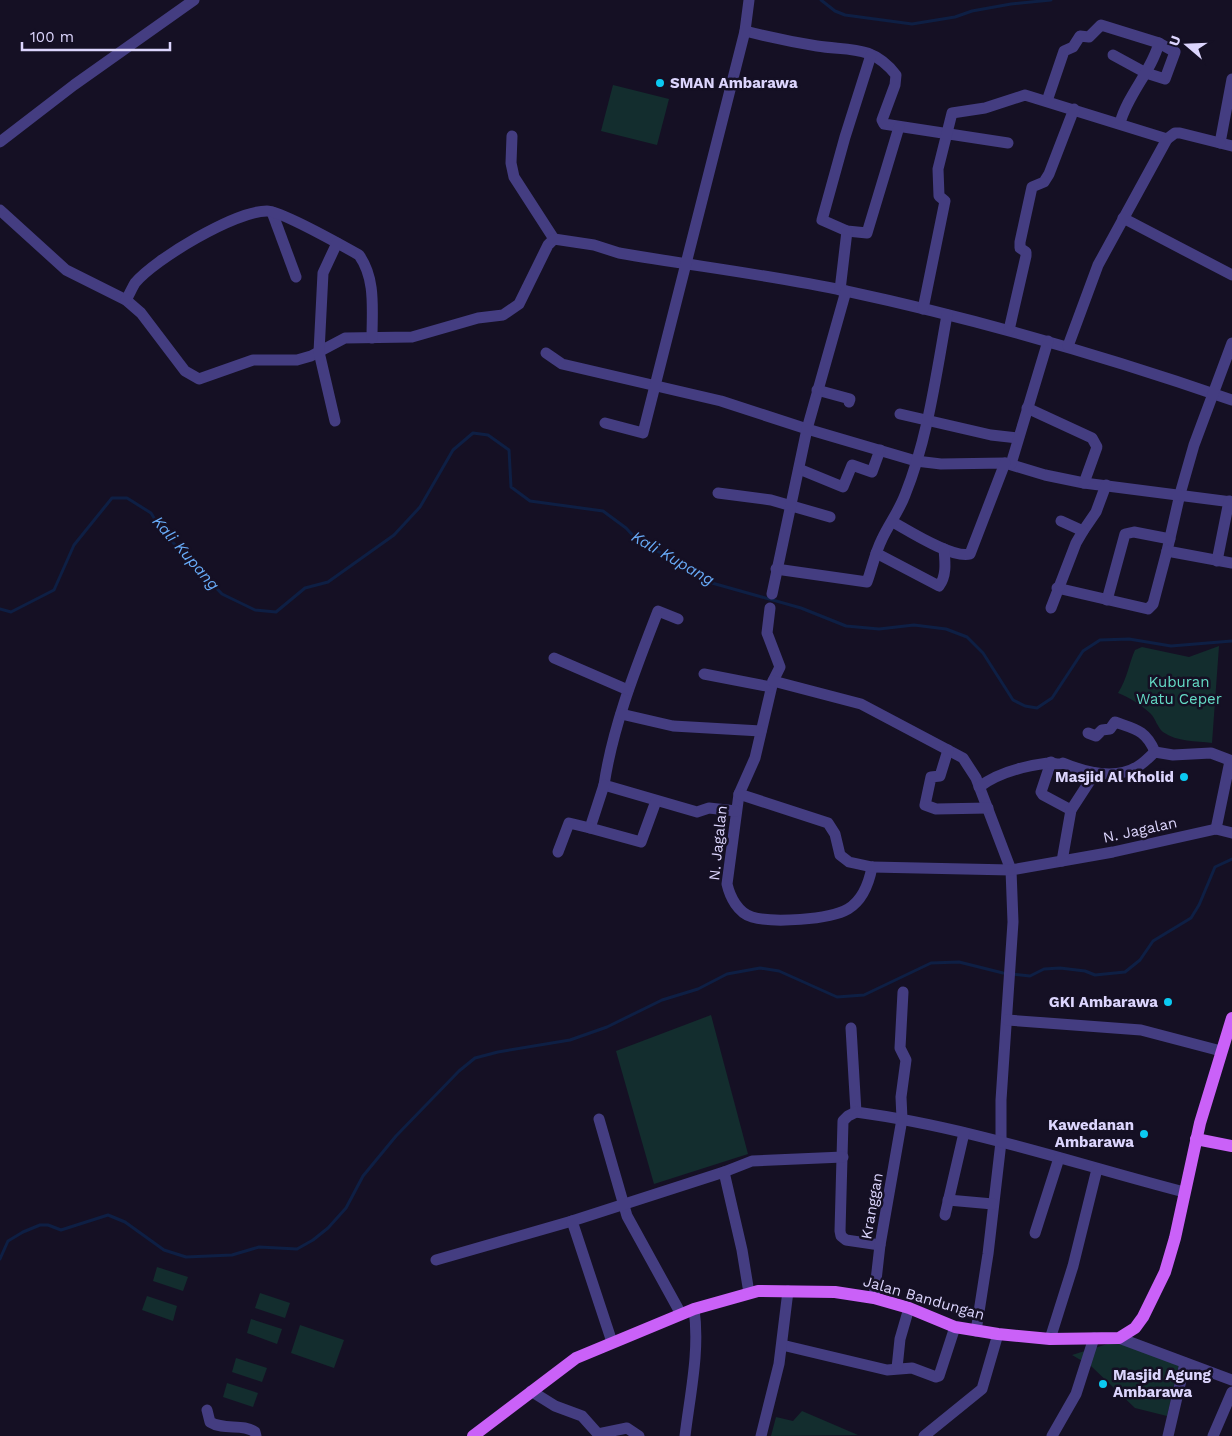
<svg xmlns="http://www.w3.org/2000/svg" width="1232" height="1436" font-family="'Work Sans',sans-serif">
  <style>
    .green { fill: #132d2e }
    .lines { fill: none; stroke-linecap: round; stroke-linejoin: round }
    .stream { stroke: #0e1f44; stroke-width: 3 }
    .minor { stroke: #443d81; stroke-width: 11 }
    .major { stroke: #ca61f8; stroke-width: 12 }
    .poi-dot { fill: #0bcaf2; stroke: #151024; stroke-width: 2 }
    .labels { text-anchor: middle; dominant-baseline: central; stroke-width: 5; stroke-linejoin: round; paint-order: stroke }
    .poi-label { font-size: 15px; font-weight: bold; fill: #dcd5fd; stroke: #151024; text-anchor: end }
    .park-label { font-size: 15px; fill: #64dac5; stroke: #151024 }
    .street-label { font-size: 15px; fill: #dcd5fd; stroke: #151024 }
    .water-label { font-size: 16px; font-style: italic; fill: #68abf8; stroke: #151024 }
  </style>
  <rect width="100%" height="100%" fill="#151024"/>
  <g class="green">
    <path d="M 613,85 L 669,99 L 657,145 L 601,131 Z"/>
    <path d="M 1219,646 L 1212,743 C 1196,741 1177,742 1163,732 C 1157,727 1156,719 1150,713 C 1141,705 1129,697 1118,693 C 1128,677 1128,666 1135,650 L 1142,647 L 1189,657 Z"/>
    <path d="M 711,1015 L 748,1154 L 654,1184 L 616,1051 Z"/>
    <path d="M 157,1267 L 188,1277 L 183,1291 L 153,1281 Z"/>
    <path d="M 260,1293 L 290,1303 L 285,1318 L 255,1308 Z"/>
    <path d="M 147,1296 L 177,1306 L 173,1321 L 142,1310 Z"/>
    <path d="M 251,1319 L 282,1329 L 277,1344 L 247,1333 Z"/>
    <path d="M 300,1325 L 344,1340 L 334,1368 L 291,1353 Z"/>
    <path d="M 1117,1341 L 1179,1364 L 1167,1416 L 1135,1408 L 1091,1366 L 1072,1355 Z"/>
    <path d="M 236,1358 L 267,1368 L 262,1382 L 232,1372 Z"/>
    <path d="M 227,1383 L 258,1393 L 253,1407 L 223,1397 Z"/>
    <path d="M 802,1411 L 858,1435 L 771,1436 L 776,1417 L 793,1421 Z"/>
  </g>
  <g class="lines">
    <g class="stream">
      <path d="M 821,0 L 835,11 L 845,15 L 912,24 L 955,17 L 972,11 L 1011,4 L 1051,0"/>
      <path d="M 0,609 L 11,612 L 54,590 L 74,545 L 112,498 L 127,498 L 151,513 L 162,531 L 222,594 L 255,610 L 276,612 L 305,588 L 328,582 L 394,535 L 420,507 L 453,450 L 473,433 L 488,435 L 509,450 L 511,487 L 530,501 L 603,511 L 626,528 L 639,542 L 697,571 L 712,583 L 801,608 L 846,626 L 879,629 L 914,625 L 946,629 L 967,637 L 983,653 L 1013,700 L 1025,706 L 1037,708 L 1052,698 L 1083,651 L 1100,640 L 1129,639 L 1171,646 L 1232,641"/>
      <path d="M 0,1259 L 8,1241 L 23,1232 L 40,1225 L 48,1225 L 61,1230 L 108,1215 L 125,1222 L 164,1250 L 186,1257 L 232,1255 L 259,1247 L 297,1249 L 313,1240 L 328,1228 L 346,1208 L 363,1176 L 396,1136 L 459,1071 L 475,1058 L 498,1052 L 570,1040 L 607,1027 L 662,1000 L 698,989 L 727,974 L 760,968 L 779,971 L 837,997 L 864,995 L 931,963 L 959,962 L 1003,973 L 1030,976 L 1044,969 L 1060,968 L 1085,971 L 1095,975 L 1125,972 L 1140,960 L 1153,941 L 1191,918 L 1199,905 L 1215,867 L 1232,859"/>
    </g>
    <g class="minor">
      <path d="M 745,31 C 769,37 793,42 817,46 C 848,51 872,44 896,75 L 895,85 L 882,120 L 884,124 L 1008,143"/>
      <path d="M 871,55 L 845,137 L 822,220 L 847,231 L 867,233 L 899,127"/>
      <path d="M 1113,55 L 1146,73 L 1165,79 L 1175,52 L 1159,43"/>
      <path d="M 1232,79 L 1220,143 L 1232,146"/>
      <path d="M 1047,101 L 1064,51 L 1073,47 L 1080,36 L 1089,37 L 1101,25 L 1159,43 C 1151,72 1128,94 1120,123"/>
      <path d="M 512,136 L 511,163 L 514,177 L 554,239"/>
      <path d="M 0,142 L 74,85 L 194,0"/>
      <path d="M 0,210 L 66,270 L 126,300 L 141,313 L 185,371 L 199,379 L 253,360 L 297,360 L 311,356 L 345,338 L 412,337 L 478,318 L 503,315 L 519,304 L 548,245 L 554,239 L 594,245 L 619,253 C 694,266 771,275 846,291 C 977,319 1105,356 1232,400"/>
      <path d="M 272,212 L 296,277"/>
      <path d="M 1123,218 L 1232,275"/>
      <path d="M 840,290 L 847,231"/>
      <path d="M 126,300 C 129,295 132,288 135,283 C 155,259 235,211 267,211 C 281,211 343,246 359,255 C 376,279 372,309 372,338"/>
      <path d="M 923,309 L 945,201 L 939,196 L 938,169 L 952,113 L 985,108 L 1025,95 L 1167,139"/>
      <path d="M 1009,330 L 1026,256 L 1026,252 L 1020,248 L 1020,242 L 1032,187 L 1044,182 L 1049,174 L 1074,109"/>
      <path d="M 1232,343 L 1194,445 L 1180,494 L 1167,551 L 1232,563"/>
      <path d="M 1068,346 L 1098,265 L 1167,139 L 1175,133 L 1180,133 L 1220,143"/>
      <path d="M 546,353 L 562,364 L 721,401 L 807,429 L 916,461 L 941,464 L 1005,463 L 1045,475 L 1084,483 L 1232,502"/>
      <path d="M 817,390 L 850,399 L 849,402"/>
      <path d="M 1027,408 L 1092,438 L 1097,447 L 1084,483"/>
      <path d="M 900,414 L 991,435 L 1018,438"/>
      <path d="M 335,421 L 319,352 L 323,273 L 337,243"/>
      <path d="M 605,423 L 643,433 L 745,31 L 749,0"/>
      <path d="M 1011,464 L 1048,341"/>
      <path d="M 799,469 L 843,487 L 852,465 L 872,472 L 880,450"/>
      <path d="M 718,493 L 771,500 L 830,517"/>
      <path d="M 893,522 C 909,531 953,559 970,554 L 1005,463"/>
      <path d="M 1083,531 L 1096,512 L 1106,485"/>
      <path d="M 876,553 L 939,586 C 947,576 945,561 944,549"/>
      <path d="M 1217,561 L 1229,501"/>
      <path d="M 776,569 L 867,582 C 872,568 875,553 882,539 C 889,524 899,511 905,495 C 928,438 936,375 947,315"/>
      <path d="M 1057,588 L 1148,609 L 1153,604 L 1167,551"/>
      <path d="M 772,594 L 807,429 L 846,291"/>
      <path d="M 1107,600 L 1125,534 L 1134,532 L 1170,539"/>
      <path d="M 770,608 L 767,633 L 780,667 L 773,681 L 755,758 L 739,794 L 727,884 C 730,897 738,913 752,917 C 772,923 829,920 848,909 C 863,900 869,883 872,867"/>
      <path d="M 1051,608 L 1076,543 L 1083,531 L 1061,521"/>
      <path d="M 678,619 L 658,611 C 636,668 613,725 604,785 L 697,812 L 709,808 L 736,811"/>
      <path d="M 554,658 L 628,690"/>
      <path d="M 704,674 L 771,687"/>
      <path d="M 773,681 L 861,704 L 963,758 L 976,778 L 1011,870 L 1013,922 L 1001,1100 L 1001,1142 L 988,1254 L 976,1331"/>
      <path d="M 621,714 L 673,726 L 761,731"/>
      <path d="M 1088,733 L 1096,736 L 1102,730 L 1110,729 L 1115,722 C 1135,729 1146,730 1155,752"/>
      <path d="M 948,750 L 940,776 L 931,777 L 925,805 L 936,809 L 988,808"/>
      <path d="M 1051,762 L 1041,792 L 1043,795 L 1071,810"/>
      <path d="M 604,785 L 590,828 L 641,842 L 656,801"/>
      <path d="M 979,787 C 999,772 1024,766 1048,763 C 1054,762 1058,766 1063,763 C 1087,773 1117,781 1140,765 C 1146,761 1150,756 1155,752 L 1173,755 L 1211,753 L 1232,761"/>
      <path d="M 739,794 L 828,823 L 835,834 L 840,855 L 849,862 L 872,867 L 1011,870 L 1113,852 L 1216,829 L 1232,833"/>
      <path d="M 1216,829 L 1230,761"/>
      <path d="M 558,852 L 569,823 L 590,828"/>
      <path d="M 1062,861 L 1071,810 L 1095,773"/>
      <path d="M 1007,1020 L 1141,1030 L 1221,1051"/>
      <path d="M 851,1028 L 856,1112 C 968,1127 1076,1164 1184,1192"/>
      <path d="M 856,1112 L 848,1116 L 843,1121 L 840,1231 L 841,1236 L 846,1240 L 880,1245"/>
      <path d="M 599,1119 L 627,1216 L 681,1314"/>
      <path d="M 724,1172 L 752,1161 L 843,1157"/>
      <path d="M 948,1200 L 993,1204"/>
      <path d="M 945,1215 L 964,1133"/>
      <path d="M 1035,1233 L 1059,1158"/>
      <path d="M 436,1260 L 572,1221"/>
      <path d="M 874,1298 L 880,1245 L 902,1119 L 901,1097 L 906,1060 L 900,1048 L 903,992"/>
      <path d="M 1119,1338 L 1232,1380"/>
      <path d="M 1050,1339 L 1073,1266 L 1097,1169"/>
      <path d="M 612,1342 L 572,1221 L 724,1172 L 742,1250 L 749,1293"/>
      <path d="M 782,1345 L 887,1370 L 912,1368 L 936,1377 L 939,1376 L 955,1327"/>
      <path d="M 897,1368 L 900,1339 L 909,1308"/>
      <path d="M 531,1391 L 555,1406 L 582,1416 L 598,1434 L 627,1428 L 639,1436"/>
      <path d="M 207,1410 L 210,1422 C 224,1431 243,1423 255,1432 L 256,1436"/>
      <path d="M 685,1436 C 690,1394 700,1351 694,1309"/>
      <path d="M 761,1436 L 779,1364 L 788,1291"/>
      <path d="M 924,1436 L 982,1389 L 998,1334"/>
      <path d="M 1052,1436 L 1076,1394 L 1094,1338"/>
      <path d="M 1168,1436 L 1185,1363"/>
      <path d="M 1213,1436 L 1232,1392"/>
    </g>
    <g class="major">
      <path d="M 1196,1139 L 1232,1146"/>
      <path d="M 473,1436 L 576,1358 L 694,1309 L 758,1291 L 835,1292 L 874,1298 L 909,1308 L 955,1327 L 998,1334 L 1050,1339 L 1119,1338 L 1135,1328 L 1143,1317 L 1165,1272 L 1175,1238 L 1200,1123 L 1232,1018"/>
    </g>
  </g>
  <g class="poi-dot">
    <circle cx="660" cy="83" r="5"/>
    <circle cx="1184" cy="777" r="5"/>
    <circle cx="1168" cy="1002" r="5"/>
    <circle cx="1144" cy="1134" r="5"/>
    <circle cx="1103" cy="1384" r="5"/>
  </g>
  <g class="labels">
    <g class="poi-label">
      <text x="670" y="83" text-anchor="start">SMAN Ambarawa</text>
      <text x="1174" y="777">Masjid Al Kholid</text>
      <text x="1158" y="1002">GKI Ambarawa</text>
      <text x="1134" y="1125">Kawedanan<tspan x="1134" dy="17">Ambarawa</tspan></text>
      <text x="1113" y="1375" text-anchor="start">Masjid Agung<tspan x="1113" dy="17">Ambarawa</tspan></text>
    </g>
    <g class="park-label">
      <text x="1179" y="682">Kuburan<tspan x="1179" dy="17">Watu Ceper</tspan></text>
    </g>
    <g class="street-label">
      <text transform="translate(1140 830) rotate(-12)">N. Jagalan</text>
      <text transform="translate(718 843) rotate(-84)">N. Jagalan</text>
      <text transform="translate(872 1206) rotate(-80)">Kranggan</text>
      <text transform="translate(924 1298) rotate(16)">Jalan Bandungan</text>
    </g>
    <g class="water-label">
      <text transform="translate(186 553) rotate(49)">Kali Kupang</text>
      <text transform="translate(673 558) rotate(30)">Kali Kupang</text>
    </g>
  </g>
  <g transform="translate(1187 45) rotate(289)" stroke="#151024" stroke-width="4" paint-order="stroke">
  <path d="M0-4L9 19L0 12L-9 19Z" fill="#dcd5fd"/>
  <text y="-8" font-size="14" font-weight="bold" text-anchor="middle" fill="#dcd5fd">U</text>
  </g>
  <path d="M22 42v8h148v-8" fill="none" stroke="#dcd5fd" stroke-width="2.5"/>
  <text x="30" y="42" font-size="15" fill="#dcd5fd" stroke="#151024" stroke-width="4" paint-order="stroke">100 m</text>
</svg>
